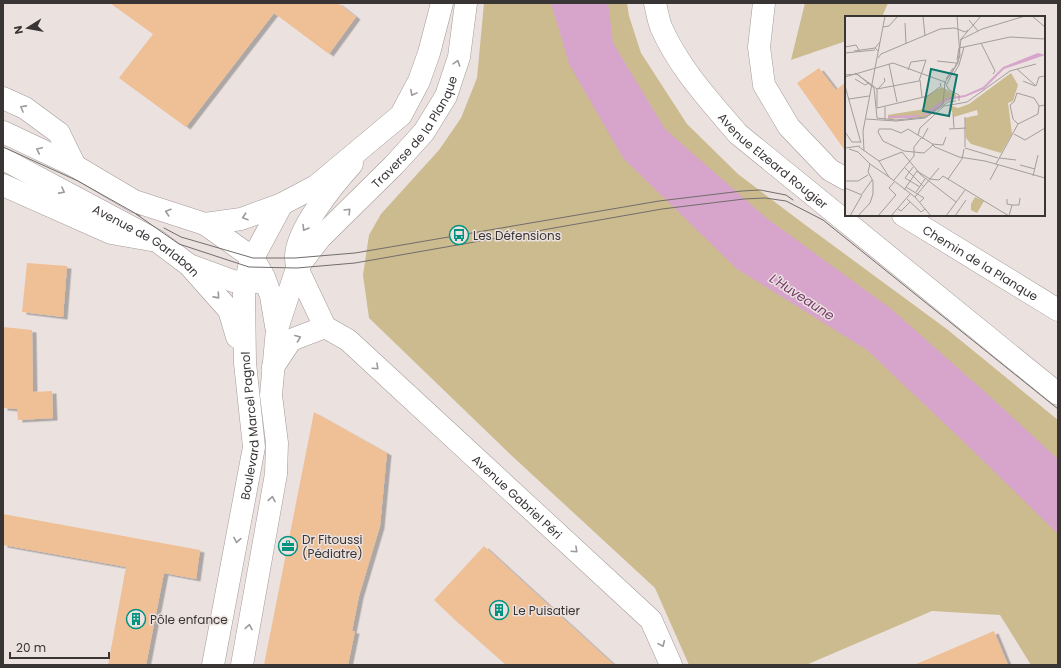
<svg xmlns="http://www.w3.org/2000/svg" width="1061" height="668" font-family="Poppins,sans-serif">
  <style>
    .green { fill: #cbbb8e }
    .water { fill: #d7a4cb }
    .building { fill: #efbf95; filter: url(#shadow) }
    .lines { fill: none; stroke-linecap: round; stroke-linejoin: round }
    .minor-casing { stroke: #a29a98; stroke-width: 23 }
    .tertiary-casing { stroke: #a29a98; stroke-width: 23 }
    .secondary-casing { stroke: #a29a98; stroke-width: 23 }
    .minor { stroke: #fff; stroke-width: 22 }
    .tertiary { stroke: #fff; stroke-width: 22 }
    .secondary { stroke: #fff; stroke-width: 22 }
    .tram { stroke: #726d6c; stroke-width: 1 }
    .oneway { stroke: #9c9a9a }
    .labels { text-anchor: middle; dominant-baseline: central; stroke-width: 3; stroke-linejoin: round; paint-order: stroke }
    .street-label { font-size: 12px; fill: #383534; stroke: #ebe2e0 }
    .poi-label { font-size: 12px; fill: #383534; stroke: #ebe2e0; text-anchor: start }
    .water-label { font-size: 13px; font-style: italic; fill: #753869; stroke: #ebe2e0 }
    .inset-road { fill: none; stroke: #a39d9b; stroke-width: 1 }
    .view { fill: #0f766e; fill-opacity: 0.15; stroke: #0f766e; stroke-width: 2 }
    .inset-edge { fill: none; stroke: #383534; stroke-width: 2 }
  </style>
  <defs>
    <filter id="shadow"><feDropShadow dx="4.5" dy="2.5" stdDeviation="0" flood-color="#0004"/></filter>
  </defs>
  <rect width="100%" height="100%" fill="#ebe2e0"/>
  <g class="green">
    <path d="M 484,3 L 627,3 L 629,16 L 641,53 L 687,124 L 738,174 L 804,224 L 948,330 L 1058,420 L 1058,665 L 1031,665 L 1000,615 L 932,611 L 806,665 L 689,665 L 655,588 L 511,455 L 369,318 L 363,275 L 369,235 L 381,214 L 439,150 L 461,118 L 477,78 Z"/>
    <path d="M 805,3 L 888,3 L 882,17 L 846,17 L 846,41 L 791,60 Z"/>
  </g>
  <path class="water" d="M 551,3 L 608,3 L 613,43 L 665,129 L 765,217 L 890,308 L 985,392 L 1058,459 L 1058,534 L 966,444 L 867,350 L 737,269 L 623,158 L 569,64 Z"/>
  <g class="building">
    <path d="M 110,3 L 338,3 L 356,17 L 329,54 L 274,13 L 186,127 L 119,78 L 153,34 Z"/>
    <path d="M 819,68 L 836,90 L 846,82 L 846,152 L 797,83 Z"/>
    <path d="M 27,263 L 67,266 L 63,317 L 22,312 Z"/>
    <path d="M 3,327 L 32,330 L 33,392 L 52,391 L 53,418 L 18,420 L 17,409 L 3,408 Z"/>
    <path d="M 314,412 L 387,453 L 380,526 L 359,596 L 352,631 L 355,631 L 348,665 L 264,665 Z"/>
    <path d="M 3,514 L 200,550 L 196,579 L 164,573 L 146,665 L 108,665 L 126,567 L 3,545 Z"/>
    <path d="M 484,546 L 614,665 L 506,665 L 455,620 L 434,600 Z"/>
    <path d="M 994,631 L 1008,665 L 914,665 Z"/>
  </g>
  <g class="lines">
    <g class="minor-casing">
      <g id="minor">
        <path d="M 764,3 L 759,47 L 764,85 L 789,127 L 830,170 L 846,179"/>
        <path d="M 3,98 L 25,108 L 59,133 L 75,166"/>
        <path d="M 3,185 L 111,233 L 151,240"/>
        <path id="s1" d="M 903,215 L 1058,310"/>
        <path d="M 325,327 L 297,268 C 297,265 296,261 296,258 C 295,231 334,184 352,164"/>
        <path id="s2" d="M 273,367 L 291,340 L 325,327 L 348,340 L 651,620 L 671,665"/>
      </g>
    </g>
    <g class="tertiary-casing">
      <g id="tertiary">
        <path id="s3" d="M 655,3 C 657,11 658,19 661,27 C 679,68 709,100 738,134 L 1058,394"/>
      </g>
    </g>
    <g class="secondary-casing">
      <g id="secondary">
        <path d="M 3,132 L 75,166 L 134,201 L 205,224 L 241,219 L 282,204"/>
        <path id="s4" d="M 3,159 L 157,241 L 189,265 L 229,310 L 237,337"/>
        <path d="M 205,224 L 253,258 L 264,277 L 271,296 L 276,326"/>
        <path d="M 192,266 L 233,281 L 261,282"/>
        <path id="s5" d="M 213,665 L 254,447 L 245,363 L 244,294 L 249,267 L 253,258 L 282,204 L 316,186 L 401,115 L 419,81 L 429,53 L 442,3"/>
        <path id="s6" d="M 242,665 L 276,474 L 277,443 L 271,395 L 277,329 L 297,268 L 320,238 L 394,165 L 424,132 L 446,96 L 459,57 L 466,3"/>
      </g>
    </g>
    <use href="#minor" class="minor"/>
    <use href="#tertiary" class="tertiary"/>
    <use href="#secondary" class="secondary"/>
    <g class="tram">
      <path d="M 3,147 L 78,181 L 140,216"/>
      <path d="M 136,214 L 179,244 L 249,267 L 297,268 L 355,263 L 662,209 L 744,199 L 765,198 L 786,201 L 823,220 L 1058,409"/>
      <path d="M 164,228 L 181,237 L 253,258 L 295,258 L 355,253 L 659,201 L 742,191 L 760,190 L 786,195 L 793,200"/>
    </g>
  </g>
  <defs><path id="oneway-chevron" d="M-2-3.5L2.5 0L-2 3.5" fill="none" stroke-width="1.6" stroke-linecap="round" stroke-linejoin="round"/></defs>
  <g class="oneway">
    <use href="#oneway-chevron" transform="translate(457 63) rotate(-72)"/>
    <use href="#oneway-chevron" transform="translate(413 93) rotate(118)"/>
    <use href="#oneway-chevron" transform="translate(23 108) rotate(-151)"/>
    <use href="#oneway-chevron" transform="translate(39 150) rotate(-155)"/>
    <use href="#oneway-chevron" transform="translate(62 191) rotate(28)"/>
    <use href="#oneway-chevron" transform="translate(348 211) rotate(-45)"/>
    <use href="#oneway-chevron" transform="translate(168 212) rotate(-162)"/>
    <use href="#oneway-chevron" transform="translate(245 217) rotate(162)"/>
    <use href="#oneway-chevron" transform="translate(305 228) rotate(121)"/>
    <use href="#oneway-chevron" transform="translate(217 296) rotate(48)"/>
    <use href="#oneway-chevron" transform="translate(298 338) rotate(-21)"/>
    <use href="#oneway-chevron" transform="translate(376 367) rotate(43)"/>
    <use href="#oneway-chevron" transform="translate(272 499) rotate(-80)"/>
    <use href="#oneway-chevron" transform="translate(237 540) rotate(100)"/>
    <use href="#oneway-chevron" transform="translate(575 550) rotate(43)"/>
    <use href="#oneway-chevron" transform="translate(249 627) rotate(-80)"/>
    <use href="#oneway-chevron" transform="translate(662 644) rotate(66)"/>
  </g>
  <defs>
    <g id="bus-ring" transform="scale(1)"><circle r="9.5" fill="#ebe2e0" stroke="#009380" stroke-width="1.5"/><path d="M-5-6H5V4H4V6H2V4H-2V6H-4V4H-5ZM-3.5-4V0h7V-4ZM-3.5 1.2v1.5H-2V1.2ZM2 1.2v1.5H3.5V1.2Z" fill="#009380"/></g>
    <g id="office-ring" transform="scale(1)"><circle r="9.5" fill="#ebe2e0" stroke="#009380" stroke-width="1.5"/><path d="M-6-3h4V-5.5h4V-3h4V5H-6ZM-1-4.5V-3h2v-1.5ZM-6 0V1H6V0Z" fill="#009380"/></g>
    <g id="building-ring" transform="scale(1)"><circle r="9.5" fill="#ebe2e0" stroke="#009380" stroke-width="1.5"/><path d="M-4-6H4V6H1V3H-1V6H-4ZM-2.5-4.3h1.7v1.8h-1.7ZM.8-4.3h1.7v1.8H.8ZM-2.5-1h1.7V.8h-1.7ZM.8-1h1.7V.8H.8Z" fill="#009380"/></g>
  </defs>
  <g fill-rule="evenodd">
    <use href="#bus-ring" x="459" y="235"/>
    <use href="#office-ring" x="288" y="546"/>
    <use href="#building-ring" x="499" y="610"/>
    <use href="#building-ring" x="136" y="619"/>
  </g>
  <g class="labels">
    <g class="street-label">
      <text stroke="none"><textPath href="#s6" startOffset="585">Traverse de la Planque</textPath></text>
      <text stroke="none"><textPath href="#s3" startOffset="201">Avenue Elzeard Rougier</textPath></text>
      <text stroke="none"><textPath href="#s4" startOffset="165">Avenue de Garlaban</textPath></text>
      <text stroke="none"><textPath href="#s1" startOffset="91">Chemin de la Planque</textPath></text>
      <text stroke="none"><textPath href="#s5" startOffset="243">Boulevard Marcel Pagnol</textPath></text>
      <text stroke="none"><textPath href="#s2" startOffset="326">Avenue Gabriel Péri</textPath></text>
    </g>
    <g class="poi-label">
      <text x="473" y="235">Les Défensions</text>
      <text x="302" y="539">Dr Fitoussi<tspan x="302" dy="14">(Pédiatre)</tspan></text>
      <text x="513" y="610">Le Puisatier</text>
      <text x="150" y="619">Pôle enfance</text>
    </g>
    <g class="water-label">
      <text transform="translate(802 297) rotate(33)">L'Huveaune</text>
    </g>
  </g>
  <g transform="translate(845 16)">
    <rect width="200" height="200" fill="#ebe2e0"/>
    <path d="M 166,57 L 173,69 L 168,85 L 163,87 L 167,118 L 156,137 L 126,128 L 121,122 L 120,102 L 133,99 L 132,94 L 109,101 L 104,89 L 113,92 L 124,88 ZM 97,71 L 111,79 L 111,83 L 102,85 L 81,101 L 43,103 L 43,99 L 48,98 L 80,93 L 79,81 ZM 130,181 L 139,185 L 132,197 L 126,194 L 126,188 Z" fill="#cbbb8e"/>
    <path d="M 193,37 L 200,39 L 159,53 L 139,73 L 120,81 L 102,84 L 84,98 L 66,102 L 43,102 L 43,100 L 77,99 L 101,82 L 120,79 L 138,71 L 158,51 Z" fill="#d7a4cb"/>
    <path class="inset-road" d="M 78,0 L 80,20M 187,0 L 200,11M 124,4 L 133,15M 60,7 L 61,28M 38,11 L 44,10 L 53,0M 115,24 L 137,13 L 180,0M 136,27 L 150,55 L 148,58M 0,31 L 11,29 L 14,34M 119,31 L 165,21 L 200,23M 9,35 L 30,32M 33,35 L 30,32 L 35,26M 0,37 L 30,34M 33,42 L 36,38 L 95,13 L 110,12 L 120,16 L 123,14M 92,45 L 111,47M 44,48 L 52,86M 172,53 L 191,70 L 194,61 L 200,60M 63,54 L 66,46 L 81,44 L 74,65M 10,57 L 27,69M 0,59 L 12,58 L 29,72 L 32,102 L 51,104 L 81,101 L 98,88 L 100,66 L 113,47 L 116,23 L 136,0M 108,59 L 114,49 L 119,31 L 114,32 L 112,44M 0,61 L 48,47 L 100,66 L 104,74 L 114,79 L 114,85M 10,63 L 20,69 L 24,67M 101,63 L 108,52M 75,64 L 77,81M 178,65 L 190,70M 102,68 L 115,40 L 112,0M 27,69 L 32,73 L 32,92 L 83,80 L 96,70 L 95,67M 0,70 L 16,127M 32,73 L 74,65M 33,73 L 40,65 L 39,62M 4,83 L 24,80M 111,88 L 122,86 L 165,55 L 191,48M 40,91 L 40,104M 108,98 L 109,112M 120,101 L 120,131M 21,103 L 51,105 L 80,102 L 103,86 L 111,85M 173,108 L 168,103 L 165,89 L 169,86 L 172,77 L 189,82 L 194,90M 104,113 L 121,112M 0,116 L 7,126 L 15,126M 169,118 L 180,124 L 200,112M 73,119 L 75,112 L 99,90 L 111,88M 77,123 L 83,112M 87,128 L 98,129 L 101,121M 88,129 L 79,137 L 59,135 L 38,125 L 33,116 L 34,113 L 46,113 L 56,117 L 63,113 L 86,127 L 90,131 L 114,141 L 140,145 L 200,162M 14,131 L 34,145 L 44,161 L 70,181 L 86,200M 0,132 L 15,130M 120,132 L 153,142M 4,133 L 13,136 L 25,148M 19,135 L 18,115 L 40,0M 57,136 L 76,159 L 111,186M 154,142 L 171,144M 34,145 L 57,136M 25,148 L 44,161M 151,148 L 173,108 L 193,98 L 194,90 L 200,89M 175,149 L 190,153M 59,151 L 79,171M 68,151 L 60,162 L 75,171M 72,155 L 85,163 L 94,164 L 98,160 L 164,200M 188,160 L 193,139M 103,163 L 117,143 L 119,133M 49,164 L 69,140 L 69,131 L 76,122M 145,164 L 153,149M 0,165 L 13,165 L 23,159M 61,171 L 79,182 L 75,186M 0,172 L 17,179 L 5,200M 59,174 L 72,155M 71,176 L 80,163M 17,178 L 27,164M 70,181 L 94,152M 62,183 L 76,196 L 80,193M 162,183 L 162,188 L 167,189 L 164,200M 167,189 L 174,189 L 175,182M 53,193 L 56,195 L 65,186M 13,200 L 25,187 L 28,178 L 28,165 L 23,156 L 25,148M 33,200 L 51,179 L 44,172 L 49,166M 46,200 L 65,178M 101,200 L 120,174M 110,200 L 121,184"/>
    <path class="view" d="M 86,53 L 112,59 L 104,100 L 78,95 Z"/>
    <rect width="200" height="200" class="inset-edge"/>
  </g>
  <rect width="1061" height="668" fill="none" stroke="#383534" stroke-width="8"/>
  <g transform="translate(28 28) rotate(259)" stroke="#ebe2e0" stroke-width="3" paint-order="stroke">
  <path d="M0-3L7 15L0 10L-7 15Z" fill="#383534"/>
  <text y="-6" font-size="11" font-weight="bold" text-anchor="middle" fill="#383534">N</text>
  </g>
  <path d="M10 652v6h99v-6" fill="none" stroke="#383534" stroke-width="2"/>
  <text x="16" y="652" font-size="12" fill="#383534" stroke="#ebe2e0" stroke-width="3" paint-order="stroke">20 m</text>
</svg>
